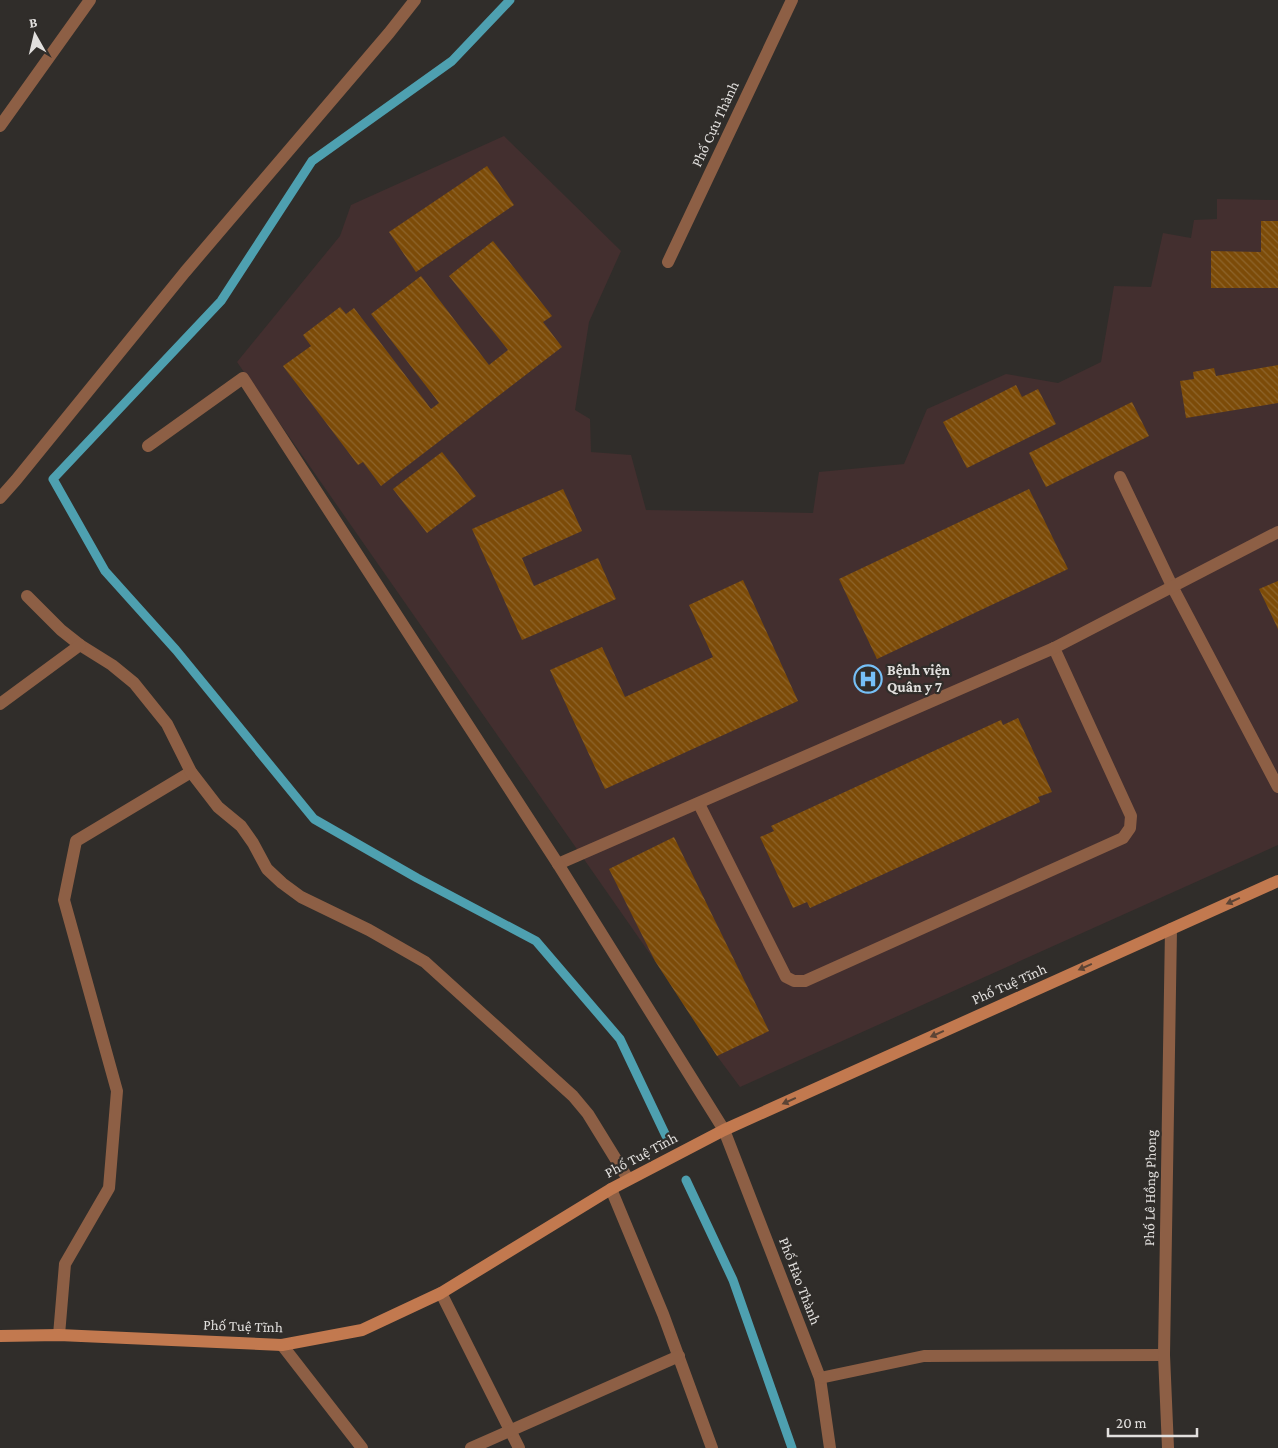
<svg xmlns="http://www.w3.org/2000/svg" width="1278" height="1448" font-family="'Crimson Pro',serif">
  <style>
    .medical { fill: #432f2f }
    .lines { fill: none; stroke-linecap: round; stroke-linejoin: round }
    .stream { stroke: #4ea0b0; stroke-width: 9 }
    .building { fill: url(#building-back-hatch) }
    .lane { stroke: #8d5f45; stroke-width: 12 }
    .street { stroke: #8d5f45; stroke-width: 12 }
    .secondary { stroke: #c2794f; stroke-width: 12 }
    .oneway { fill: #5c4435 }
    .labels { text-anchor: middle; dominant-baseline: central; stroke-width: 4.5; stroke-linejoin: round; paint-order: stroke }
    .street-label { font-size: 15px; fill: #e2e0de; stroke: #302d2a }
    .poi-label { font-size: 15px; font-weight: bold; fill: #e2e0de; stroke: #302d2a; text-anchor: start }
  </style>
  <defs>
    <pattern id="building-back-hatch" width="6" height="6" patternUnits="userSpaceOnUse" patternTransform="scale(1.25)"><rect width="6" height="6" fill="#7c4b08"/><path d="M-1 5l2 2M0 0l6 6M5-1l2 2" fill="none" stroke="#8e652c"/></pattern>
  </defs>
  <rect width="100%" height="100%" fill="#302d2a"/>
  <path class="medical" d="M 504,136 L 621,251 L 589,322 L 575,410 L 590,419 L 591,452 L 631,455 L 646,510 L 813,513 L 819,472 L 904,464 L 927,409 L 1006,374 L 1058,383 L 1101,362 L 1114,286 L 1151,287 L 1163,233 L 1191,238 L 1194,220 L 1217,219 L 1217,199 L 1278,200 L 1278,845 L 740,1087 L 717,1056 L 655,961 L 237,362 L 340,236 L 351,205 Z"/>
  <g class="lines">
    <g class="stream">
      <path d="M 510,0 L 452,61 L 312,161 L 221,301 L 53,479 L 105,571 L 176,650 L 314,819 L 417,878 L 536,941 L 620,1039 L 667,1138"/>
      <path d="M 686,1180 L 733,1280 L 792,1448"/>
    </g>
  </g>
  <g class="building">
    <path d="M 487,166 L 514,205 L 416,272 L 389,232 Z"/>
    <path d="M 1261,221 L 1278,221 L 1278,288 L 1211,288 L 1211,251 L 1261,252 Z"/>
    <path d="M 493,241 L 552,316 L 543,322 L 562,347 L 381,486 L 363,462 L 358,465 L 283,366 L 311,346 L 303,335 L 340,307 L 346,314 L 354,308 L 431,409 L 439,403 L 371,314 L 421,276 L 489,365 L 508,350 L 449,276 Z"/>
    <path d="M 1278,365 L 1278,403 L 1186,418 L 1180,381 L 1194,379 L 1193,372 L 1214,368 L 1216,376 Z"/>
    <path d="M 1016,385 L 1022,397 L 1038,389 L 1056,424 L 967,468 L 943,422 Z"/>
    <path d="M 1132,402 L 1149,436 L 1046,487 L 1029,453 Z"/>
    <path d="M 442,452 L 476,496 L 427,533 L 393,489 Z"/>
    <path d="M 563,489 L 582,531 L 522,558 L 534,586 L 598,558 L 616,599 L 522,640 L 472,529 Z"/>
    <path d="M 1029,489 L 1068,569 L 877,659 L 839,579 Z"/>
    <path d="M 743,580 L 798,701 L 605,789 L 550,670 L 602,647 L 625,697 L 713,657 L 689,605 Z"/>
    <path d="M 1278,581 L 1278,629 L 1259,589 Z"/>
    <path d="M 1018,718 L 1052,792 L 1038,797 L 1040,802 L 810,908 L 807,902 L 793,908 L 760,837 L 774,831 L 771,826 L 1001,720 L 1003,725 Z"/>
    <path d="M 674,837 L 769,1031 L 717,1056 L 655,961 L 609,869 Z"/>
  </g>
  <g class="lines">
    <g class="lane">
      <path d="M 1120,477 L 1173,588 L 1278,787"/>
      <path d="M 699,804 L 786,977 L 794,981 L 805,981 L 1123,838 L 1130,828 L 1131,816 L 1054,648"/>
      <path d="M 558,864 L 1054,648 L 1278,532"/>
      <path d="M 59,1335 L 65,1264 L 109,1188 L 117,1091 L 64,900 L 76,841 L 191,772"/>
    </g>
    <g class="street">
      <path d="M 0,126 L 90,0"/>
      <path d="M 668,262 L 792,0"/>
      <path d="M 148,446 L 243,378 L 558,864 L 724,1130 L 820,1378 L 830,1448"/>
      <path d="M 0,498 L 16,480 L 185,272 L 389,33 L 415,0"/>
      <path d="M 27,596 L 61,630 L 80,645 L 112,665 L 134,683 L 167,724 L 191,772 L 218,807 L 241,826 L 253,843 L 267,869 L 282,883 L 301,897 L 369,930 L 425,962 L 573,1096 L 588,1114 L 628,1179"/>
      <path d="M 0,704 L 80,645"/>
      <path d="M 611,1189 L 663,1314 L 712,1448"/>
      <path d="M 441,1293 L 519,1448"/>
      <path d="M 282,1345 L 362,1448"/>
      <path d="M 820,1378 L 924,1356 L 1164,1355"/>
      <path d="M 471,1448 L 679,1356"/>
      <path d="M 1168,1448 L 1164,1355 L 1171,929"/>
    </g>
    <path class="secondary" d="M 0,1336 L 59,1335 L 282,1345 L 362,1330 L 441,1293 L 611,1189 L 724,1130 L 1278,881"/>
  </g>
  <defs><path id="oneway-solid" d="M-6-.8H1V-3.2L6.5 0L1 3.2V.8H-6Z" transform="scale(1.25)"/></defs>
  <g class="oneway">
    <use href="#oneway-solid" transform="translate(1233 901) rotate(156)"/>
    <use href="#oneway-solid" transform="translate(1085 967) rotate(156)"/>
    <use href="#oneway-solid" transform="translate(937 1034) rotate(156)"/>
    <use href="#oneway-solid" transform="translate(789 1101) rotate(156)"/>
  </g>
  <defs>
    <g id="hospital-ring" transform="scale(1.4375)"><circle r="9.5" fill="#302d2a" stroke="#76c0f7" stroke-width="1.5"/><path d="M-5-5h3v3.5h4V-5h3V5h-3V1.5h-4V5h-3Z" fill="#76c0f7"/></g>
  </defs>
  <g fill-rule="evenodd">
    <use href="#hospital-ring" x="868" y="679"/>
  </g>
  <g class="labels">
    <g class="street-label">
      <text transform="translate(715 124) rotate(-65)">Phố Cựu Thành</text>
      <text transform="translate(1009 984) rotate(-24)">Phố Tuệ Tĩnh</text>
      <text transform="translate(641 1155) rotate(-28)">Phố Tuệ Tĩnh</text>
      <text transform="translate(1150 1188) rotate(-89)">Phố Lê Hồng Phong</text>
      <text transform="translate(800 1281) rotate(69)">Phố Hào Thành</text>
      <text transform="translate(243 1326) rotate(2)">Phố Tuệ Tĩnh</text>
    </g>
    <g class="poi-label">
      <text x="887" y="670">Bệnh viện<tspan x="887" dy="17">Quân y 7</tspan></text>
    </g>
  </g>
  <g transform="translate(35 35) rotate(352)" stroke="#302d2a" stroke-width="4" paint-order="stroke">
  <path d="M0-4L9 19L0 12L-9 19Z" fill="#e2e0de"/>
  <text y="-8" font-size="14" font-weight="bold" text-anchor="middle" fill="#e2e0de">B</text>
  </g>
  <path d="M1108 1428v8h89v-8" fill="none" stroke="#e2e0de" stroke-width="2.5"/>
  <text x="1116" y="1428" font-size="15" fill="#e2e0de" stroke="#302d2a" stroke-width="4" paint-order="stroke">20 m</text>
</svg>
